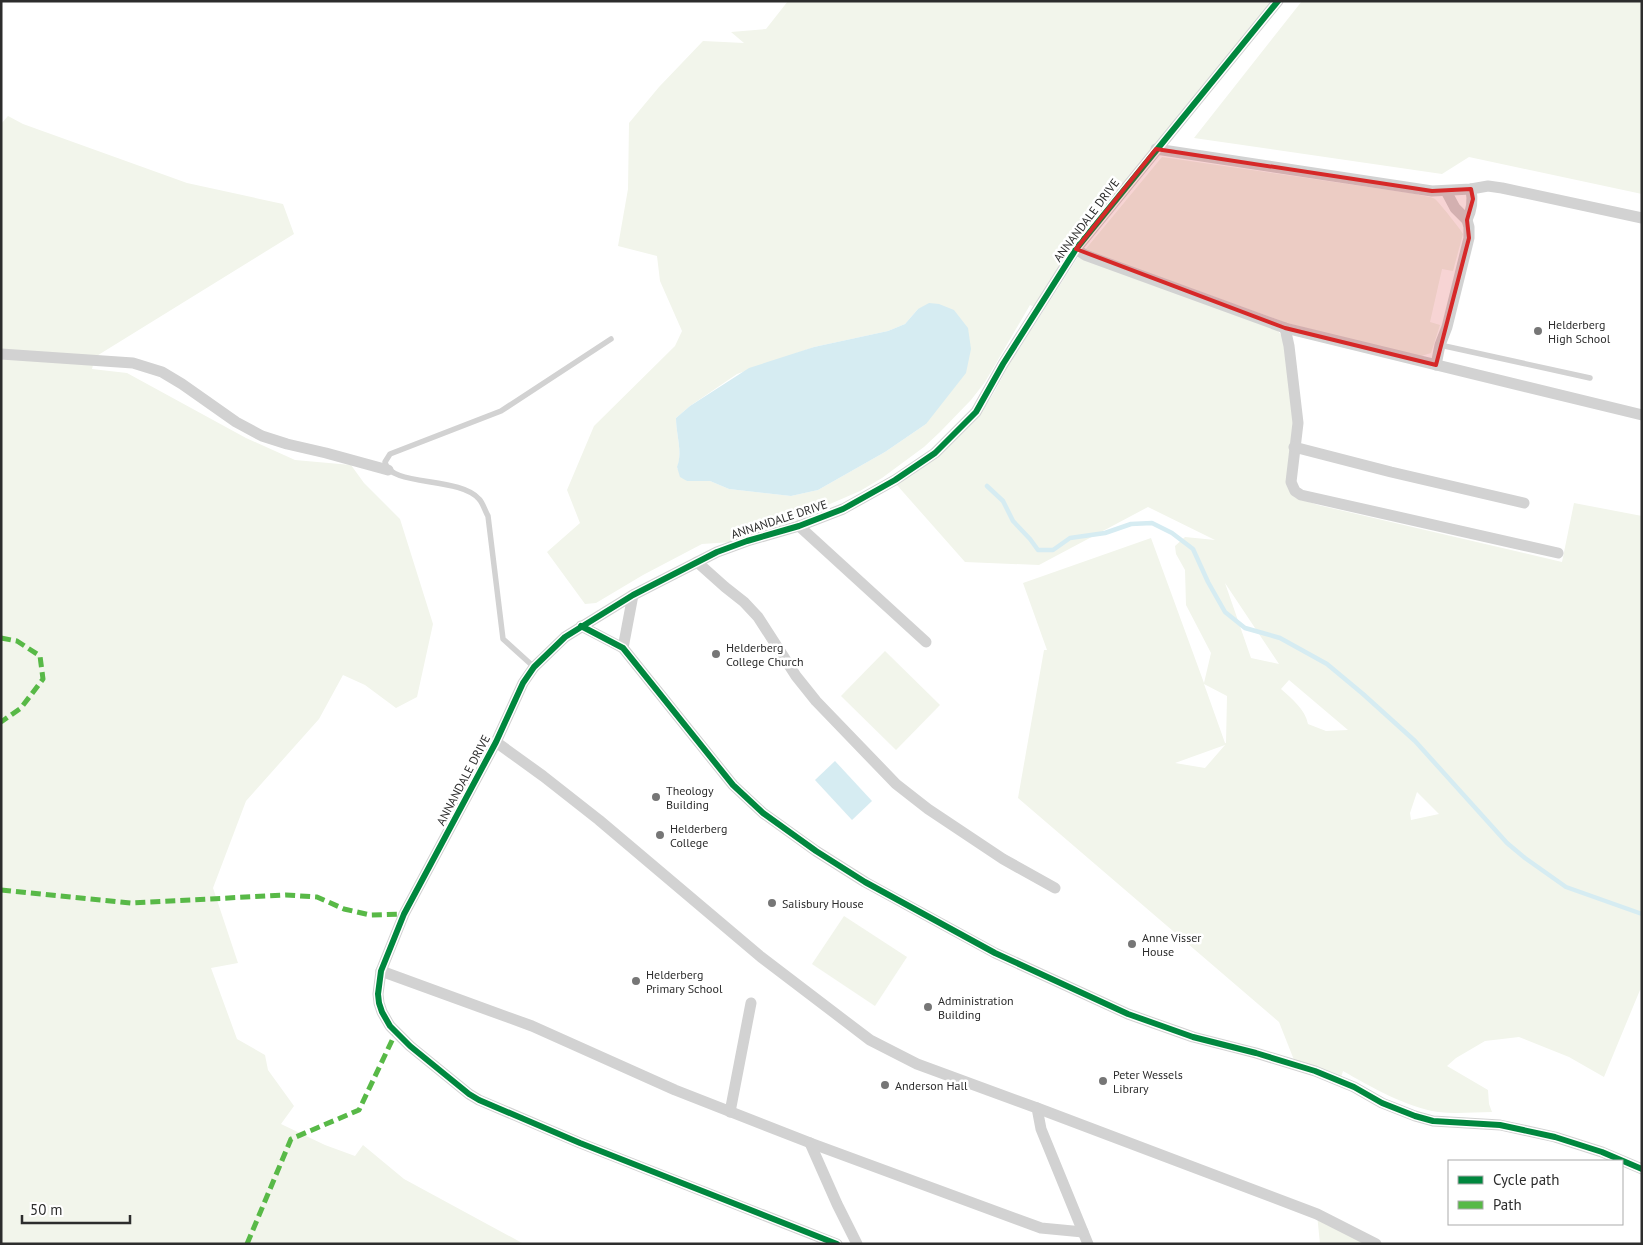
<svg xmlns="http://www.w3.org/2000/svg" width="1643" height="1245" font-family="'PT Sans',sans-serif">
  <style>
    .green { fill: #f2f5eb; fill-rule: evenodd }
    .water { fill: #d6ecf2 }
    .lines { fill: none; stroke-linecap: round; stroke-linejoin: round }
    .stream { stroke: #d6ecf2; stroke-width: 4.5 }
    .lane { stroke: #d2d2d2; stroke-width: 5.5 }
    .street { stroke: #d2d2d2; stroke-width: 11 }
    .quiet { stroke: #58b947; stroke-width: 5; stroke-dasharray: 10 5; stroke-linecap: butt }
    .cycleway-casing { stroke: #fff; stroke-width: 9 }
    .cycleway { stroke: #00873e; stroke-width: 6 }
    .marked { fill: #d62828; fill-opacity: 0.2; stroke: #d62828; stroke-width: 4; stroke-linejoin: round }
    .poi-dot { fill: #767676; stroke: #fff; stroke-width: 2 }
    .labels { text-anchor: middle; dominant-baseline: central; stroke-width: 5; stroke-linejoin: round; paint-order: stroke }
    .street-label { font-size: 12px; fill: #2d2d2d; stroke: #fff }
    .poi-label { font-size: 12px; fill: #2d2d2d; stroke: #fff; text-anchor: start }
  </style>
  <rect width="100%" height="100%" fill="#fff"/>
  <g class="green">
    <path d="M 788,1 L 1274,1 L 1035,307 L 1030,305 L 985,382 L 971,400 L 940,432 L 924,447 L 882,478 L 860,491 L 807,514 L 793,525 L 747,541 L 702,544 L 643,575 L 596,603 L 585,604 L 547,552 L 580,523 L 567,490 L 594,426 L 675,346 L 682,331 L 660,281 L 657,256 L 618,246 L 628,189 L 629,123 L 659,87 L 703,41 L 744,43 L 731,32 L 766,29 ZM 918,309 L 926,424 L 885,452 L 818,490 L 791,496 L 729,489 L 710,481 L 687,481 L 677,468 C 683,452 676,435 676,418 L 690,406 L 737,374 L 814,347 L 888,331 L 905,324 Z"/>
    <path d="M 1302,1 L 1642,1 L 1642,194 L 1469,157 L 1442,174 L 1194,138 Z"/>
    <path d="M 8,116 L 23,124 L 187,183 L 283,204 L 294,234 L 95,357 L 92,369 L 127,373 L 246,438 L 295,460 L 351,465 L 364,483 L 400,519 L 433,624 L 417,697 L 396,708 L 365,685 L 343,675 L 319,719 L 246,801 L 213,888 L 238,963 L 211,968 L 237,1039 L 265,1055 L 268,1070 L 294,1106 L 281,1124 L 325,1145 L 355,1156 L 363,1145 L 404,1179 L 524,1244 L 1,1244 L 1,124 Z"/>
    <path d="M 1162,157 L 1416,194 C 1421,196 1430,196 1435,199 C 1438,201 1462,231 1463,234 L 1453,271 L 1442,269 L 1430,322 L 1440,325 L 1431,353 L 1418,357 L 1287,323 L 1085,250 Z"/>
    <path d="M 1078,257 L 1276,328 L 1286,342 L 1294,422 L 1294,497 L 1318,505 L 1562,562 L 1574,503 L 1642,516 L 1642,990 L 1640,990 L 1604,1077 L 1569,1057 L 1519,1037 L 1485,1041 L 1456,1058 L 1447,1066 L 1488,1090 L 1489,1104 L 1492,1112 C 1475,1112 1456,1114 1438,1112 C 1406,1107 1371,1087 1343,1071 L 1340,1081 L 1296,1065 L 1279,1022 L 1018,798 L 1044,650 L 1047,650 L 1023,583 L 1151,538 L 1204,683 L 1211,653 L 1186,605 L 1185,570 L 1176,554 L 1175,546 L 1185,537 L 1215,540 L 1148,507 L 1039,565 L 965,562 L 896,484 L 979,416 L 995,391 L 1008,366 ZM 1225,583 L 1279,664 L 1251,658 ZM 1289,680 L 1348,730 L 1326,731 L 1308,724 C 1305,709 1292,699 1281,689 ZM 1204,684 L 1227,696 L 1226,743 L 1225,743 ZM 1225,745 L 1205,768 L 1175,763 ZM 1417,792 L 1439,814 L 1411,820 L 1410,813 Z"/>
    <path d="M 885,651 L 940,705 L 896,750 L 841,696 Z"/>
    <path d="M 844,916 L 907,957 L 875,1006 L 812,964 Z"/>
    <path d="M 1317,1214 L 1376,1244 L 1320,1244 Z"/>
  </g>
  <g class="water">
    <path d="M 929,303 L 939,304 L 954,310 L 968,328 L 971,349 L 966,373 L 926,424 L 885,452 L 818,490 L 791,496 L 729,489 L 710,481 L 687,481 L 680,477 L 677,467 C 683,452 676,435 676,418 L 690,406 L 749,368 L 814,347 L 888,331 L 905,324 L 918,309 Z"/>
    <path d="M 835,761 L 872,801 L 852,820 L 815,780 Z"/>
  </g>
  <g class="lines">
    <path class="stream" d="M 987,486 L 1003,501 L 1013,521 L 1030,539 L 1038,550 L 1053,550 L 1070,538 L 1105,533 L 1131,524 L 1152,523 L 1172,533 L 1193,549 L 1208,582 L 1225,612 L 1245,628 L 1280,638 L 1327,664 L 1363,694 L 1415,741 L 1507,843 L 1525,858 L 1566,887 L 1642,914"/>
    <g class="lane">
      <path d="M 1440,345 L 1590,378"/>
      <path d="M 534,667 L 503,639 L 488,516 C 485,511 483,503 479,499 C 459,476 389,487 385,462 L 390,454 L 501,411 L 611,339"/>
    </g>
    <g class="street">
      <path d="M 1156,149 L 1432,191 L 1471,189 L 1488,186 L 1502,188 L 1642,218"/>
      <path d="M 1467,220 C 1472,209 1473,201 1471,189"/>
      <path d="M 1076,249 L 1085,255 L 1285,328 L 1642,415"/>
      <path d="M 1285,328 L 1289,346 L 1298,423 L 1291,482 L 1295,491 L 1301,495 L 1558,553"/>
      <path d="M 1,354 L 133,363 L 162,372 L 182,384 L 236,422 L 262,436 L 287,444 L 326,453 L 388,470"/>
      <path d="M 1436,365 L 1440,345 L 1447,327 L 1469,238 L 1469,227 L 1467,220 L 1455,208 L 1446,191"/>
      <path d="M 1294,447 L 1391,472 L 1524,503"/>
      <path d="M 799,526 L 926,642"/>
      <path d="M 697,562 L 725,587 L 744,602 L 758,617 L 796,676 L 816,701 L 896,784 L 928,809 L 1003,859 L 1055,888"/>
      <path d="M 581,626 L 623,648 L 733,785 L 763,813 L 816,851 L 865,882 L 995,953 L 1128,1014 L 1193,1037 L 1256,1053 L 1315,1071 L 1354,1087 L 1382,1103 L 1415,1116 L 1433,1121 L 1500,1125 L 1555,1137 L 1602,1152 L 1642,1169"/>
      <path d="M 623,648 L 633,595"/>
      <path d="M 496,742 L 543,776 L 599,820 L 761,957 L 870,1040 L 917,1064 L 1037,1108 L 1041,1129 L 1088,1244"/>
      <path d="M 381,971 L 532,1026 L 675,1090 L 813,1144 L 1041,1228 L 1083,1232"/>
      <path d="M 1037,1108 L 1317,1214 L 1376,1244"/>
      <path d="M 730,1112 L 751,1003"/>
      <path d="M 810,1143 L 837,1204 L 857,1244"/>
      <path d="M 837,1244 L 580,1143 L 479,1100 L 469,1094 L 410,1046 L 390,1026 L 382,1012 L 379,1003 L 378,994 L 381,971 L 404,914 L 496,742 L 523,683 L 534,667 L 565,637 L 633,595 L 717,552 L 747,541 L 799,526 L 843,509 L 895,480 L 935,453 L 976,412 L 1003,364 L 1076,249 L 1278,1"/>
    </g>
    <g class="quiet">
      <path d="M 1,638 L 17,641 L 40,656 L 43,679 L 21,708 L 1,722"/>
      <path d="M 1,890 L 131,903 L 286,895 L 317,897 L 344,909 L 370,915 L 404,914"/>
      <path d="M 247,1244 L 291,1139 L 359,1110 L 396,1032"/>
    </g>
    <g class="cycleway-casing">
      <g id="cycleway">
        <path d="M 581,626 L 623,648 L 733,785 L 763,813 L 816,851 L 865,882 L 995,953 L 1128,1014 L 1193,1037 L 1256,1053 L 1315,1071 L 1354,1087 L 1382,1103 L 1415,1116 L 1433,1121 L 1500,1125 L 1555,1137 L 1602,1152 L 1642,1169"/>
        <path d="M 837,1244 L 580,1143 L 479,1100 L 469,1094 L 410,1046 L 390,1026 L 382,1012 L 379,1003 L 378,994 L 381,971 L 404,914 L 496,742 L 523,683 L 534,667 L 565,637 L 633,595 L 717,552 L 747,541 L 799,526 L 843,509 L 895,480 L 935,453 L 976,412 L 1003,364 L 1076,249 L 1278,1"/>
      </g>
    </g>
    <use href="#cycleway" class="cycleway"/>
  </g>
  <path class="marked" d="M 1156,149 L 1432,191 L 1471,189 L 1473,199 L 1467,220 L 1469,238 L 1436,365 L 1285,328 L 1076,249 Z"/>
  <g class="poi-dot">
    <circle cx="1538" cy="331" r="5"/>
    <circle cx="716" cy="654" r="5"/>
    <circle cx="656" cy="797" r="5"/>
    <circle cx="660" cy="835" r="5"/>
    <circle cx="772" cy="903" r="5"/>
    <circle cx="1132" cy="944" r="5"/>
    <circle cx="636" cy="981" r="5"/>
    <circle cx="928" cy="1007" r="5"/>
    <circle cx="1103" cy="1081" r="5"/>
    <circle cx="885" cy="1085" r="5"/>
  </g>
  <g class="labels">
    <g class="street-label">
      <text transform="translate(1086 220) rotate(-53)">ANNANDALE DRIVE</text>
      <text transform="translate(779 519) rotate(-18)">ANNANDALE DRIVE</text>
      <text transform="translate(463 780) rotate(-62)">ANNANDALE DRIVE</text>
    </g>
    <g class="poi-label">
      <text x="1548" y="324">Helderberg<tspan x="1548" dy="14">High School</tspan></text>
      <text x="726" y="647">Helderberg<tspan x="726" dy="14">College Church</tspan></text>
      <text x="666" y="790">Theology<tspan x="666" dy="14">Building</tspan></text>
      <text x="670" y="828">Helderberg<tspan x="670" dy="14">College</tspan></text>
      <text x="782" y="903">Salisbury House</text>
      <text x="1142" y="937">Anne Visser<tspan x="1142" dy="14">House</tspan></text>
      <text x="646" y="974">Helderberg<tspan x="646" dy="14">Primary School</tspan></text>
      <text x="938" y="1000">Administration<tspan x="938" dy="14">Building</tspan></text>
      <text x="1113" y="1074">Peter Wessels<tspan x="1113" dy="14">Library</tspan></text>
      <text x="895" y="1085">Anderson Hall</text>
    </g>
  </g>
  <rect width="1643" height="1245" fill="none" stroke="#2d2d2d" stroke-width="5"/>
  <rect x="1448" y="1160" width="175" height="65" fill="#ffffff" stroke="#ababab"/>
  <rect x="1458" y="1176" width="25" height="8" fill="#00873e" stroke="#ababab"/>
  <text x="1493" y="1185" font-size="15" fill="#2d2d2d">Cycle path</text>
  <rect x="1458" y="1201" width="25" height="8" fill="#58b947" stroke="#ababab"/>
  <text x="1493" y="1210" font-size="15" fill="#2d2d2d">Path</text>
  <path d="M22 1215v8h108v-8" fill="none" stroke="#2d2d2d" stroke-width="2.5"/>
  <text x="30" y="1215" font-size="15" fill="#2d2d2d" stroke="#ffffff" stroke-width="4" paint-order="stroke">50 m</text>
</svg>
